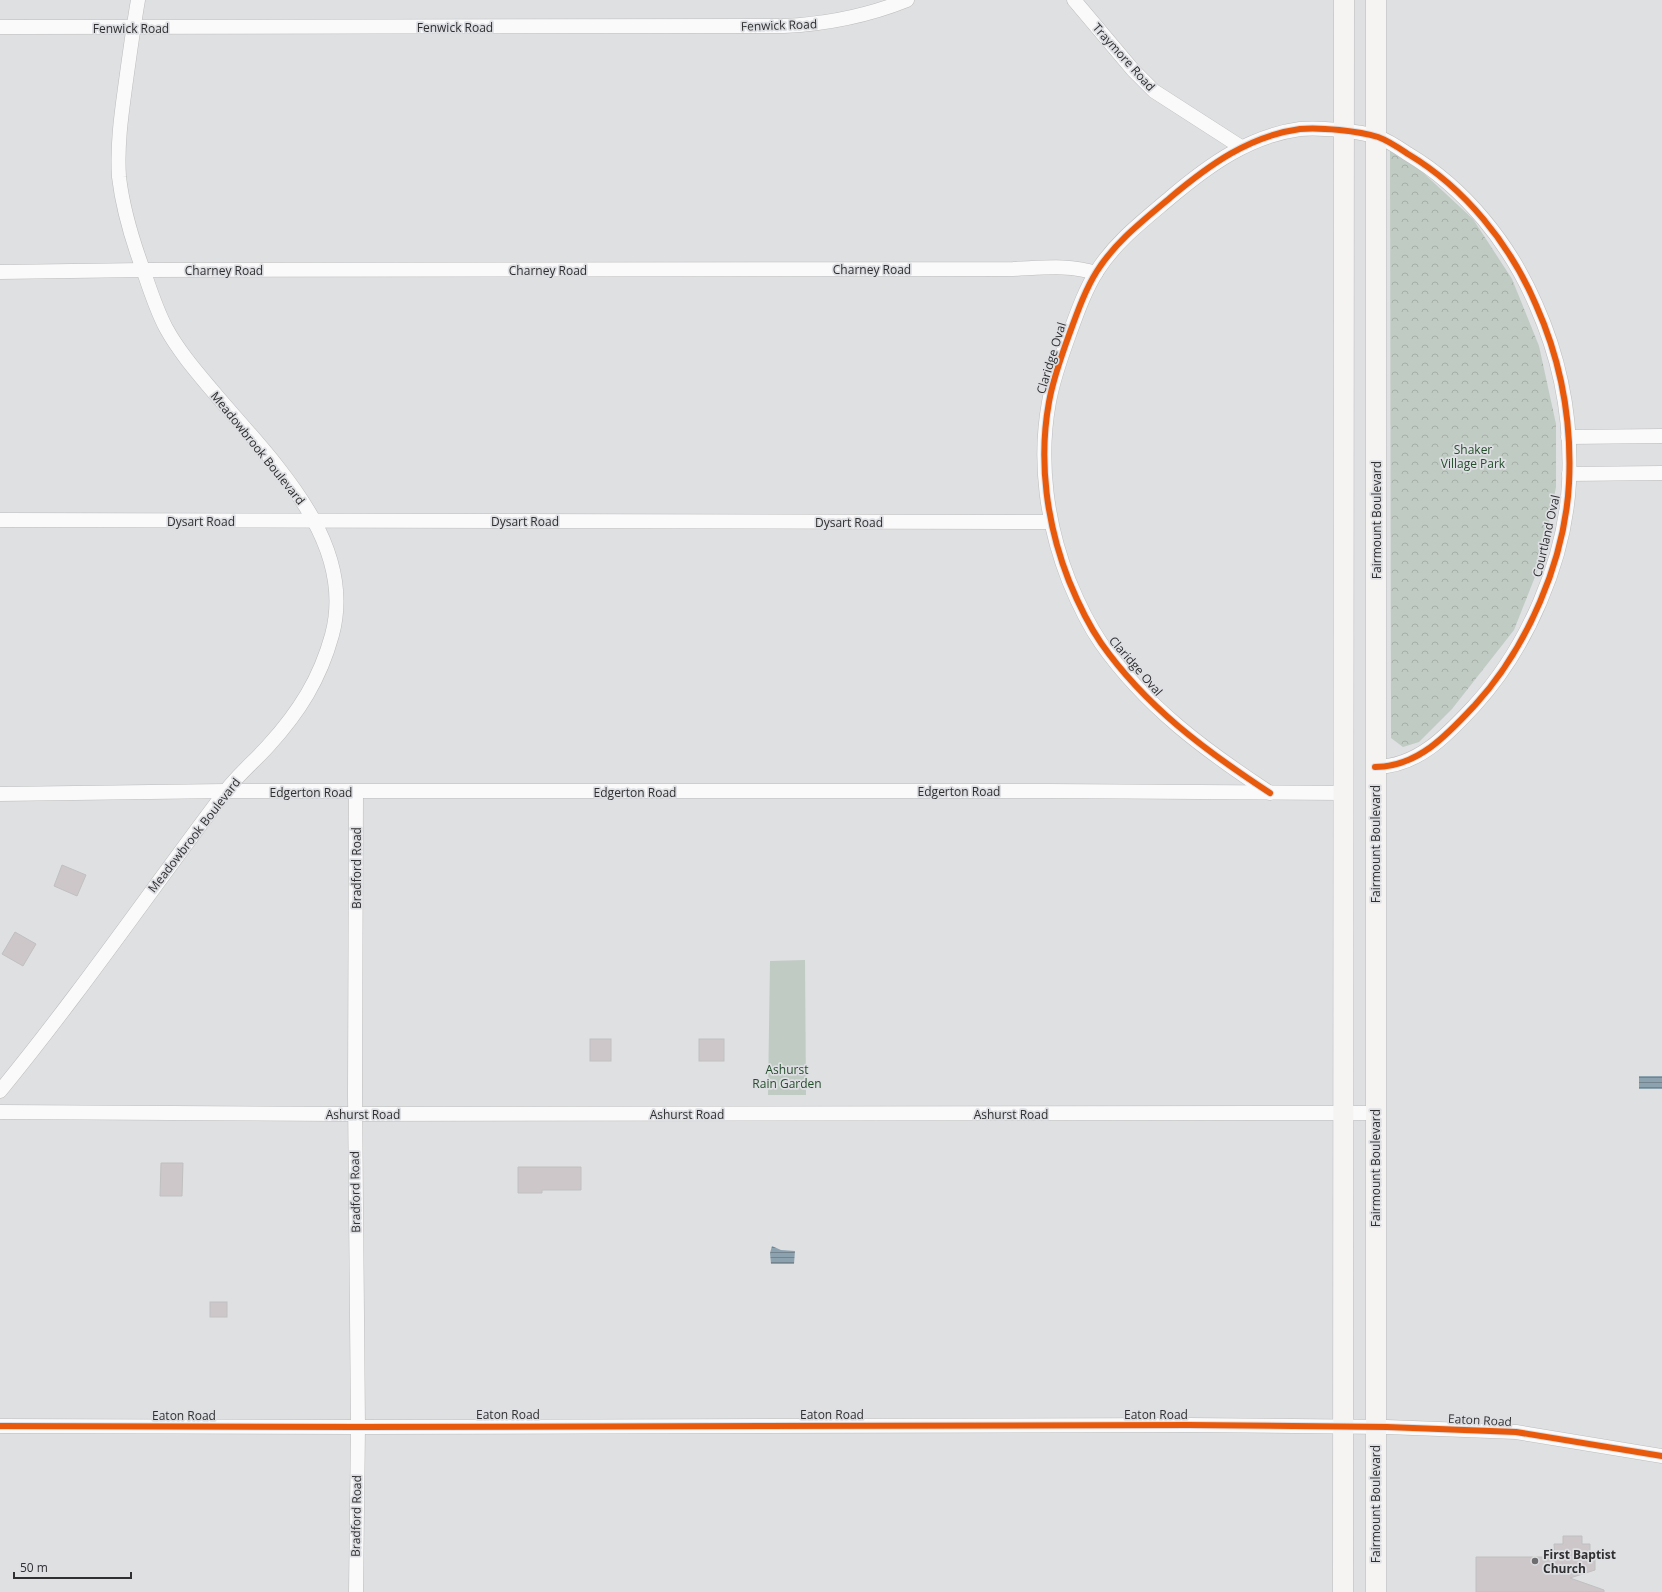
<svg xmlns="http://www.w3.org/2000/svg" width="1662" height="1592" font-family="'Open Sans',sans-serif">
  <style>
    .green { fill: #c0cbc3 }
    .park { fill: url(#park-crowns) }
    .water { fill: url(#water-rules) }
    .building { fill: #cdc7ca; stroke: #c0c0c1 }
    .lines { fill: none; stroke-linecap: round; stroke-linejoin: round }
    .minor-casing { stroke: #bcbcbd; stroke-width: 15 }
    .secondary-casing { stroke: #bcbcbd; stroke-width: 21 }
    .minor { stroke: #fafafb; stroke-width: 14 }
    .secondary { stroke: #f6f4f3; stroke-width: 20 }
    .cycleway-casing { stroke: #dedfe3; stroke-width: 8 }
    .cycleway { stroke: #e8590c; stroke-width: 6 }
    .poi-dot { fill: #6d6d6f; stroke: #dedfe3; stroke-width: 1.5 }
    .labels { text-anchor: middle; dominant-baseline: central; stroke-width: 3.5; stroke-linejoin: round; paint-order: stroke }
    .street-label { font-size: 12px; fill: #2f2f31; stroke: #dedfe3 }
    .park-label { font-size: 12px; fill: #244d2c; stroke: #dedfe3 }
    .poi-label { font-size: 12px; font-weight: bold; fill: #2f2f31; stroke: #dedfe3; text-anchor: start }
  </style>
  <defs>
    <pattern id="park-crowns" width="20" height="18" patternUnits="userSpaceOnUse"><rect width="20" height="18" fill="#c0cbc3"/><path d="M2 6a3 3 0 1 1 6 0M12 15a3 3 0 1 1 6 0" fill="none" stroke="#a5afa8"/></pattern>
    <pattern id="water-rules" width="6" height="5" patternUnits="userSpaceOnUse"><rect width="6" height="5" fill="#8da2af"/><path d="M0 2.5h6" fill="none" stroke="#74848f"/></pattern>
  </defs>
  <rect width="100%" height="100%" fill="#dfe0e2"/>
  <path class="green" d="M 805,960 L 806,1095 L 768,1095 L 770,961 Z"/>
  <path class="park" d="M 1390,142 L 1473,219 L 1512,279 L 1539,346 L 1556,424 L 1556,487 L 1542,559 L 1514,630 L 1452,709 L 1419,742 L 1403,747 L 1391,738 Z"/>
  <g class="water">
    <rect x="1639" y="1076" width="23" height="13"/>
    <path d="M 772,1246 L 781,1250 L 795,1251 L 794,1264 L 771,1264 L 770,1253 Z"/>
  </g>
  <g class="building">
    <path d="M 62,865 L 86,875 L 77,896 L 54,886 Z"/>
    <path d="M 15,932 L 36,944 L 23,966 L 2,954 Z"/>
    <rect x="590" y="1039" width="21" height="22"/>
    <rect x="699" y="1039" width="25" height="22"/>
    <path d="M 161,1163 L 183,1163 L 182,1196 L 160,1196 Z"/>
    <path d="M 518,1167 L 581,1167 L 581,1190 L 542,1190 L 542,1193 L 518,1193 Z"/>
    <rect x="210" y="1302" width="17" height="15"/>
    <path d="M 1563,1536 L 1582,1536 L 1582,1544 L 1590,1544 L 1590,1557 L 1595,1557 L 1595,1570 L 1570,1578 L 1604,1590 L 1604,1592 L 1476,1592 L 1476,1557 L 1555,1557 L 1554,1544 L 1563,1544 Z"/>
  </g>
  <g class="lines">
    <g class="minor-casing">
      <g id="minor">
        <path d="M 1074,0 L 1133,70 L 1154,91 L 1241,147"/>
        <path d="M 0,27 L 784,26 C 827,24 867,16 907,0"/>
        <path d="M 0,272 L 143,270 L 1013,269 C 1040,268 1070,264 1096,273"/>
        <path d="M 1568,437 L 1662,436"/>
        <path d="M 1569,474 L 1662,473"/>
        <path d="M 0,520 L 1050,522"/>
        <path d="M 1270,793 C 1206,751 1146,707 1101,643 C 1088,624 1078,603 1069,581 C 1047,525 1038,462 1049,402 C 1053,379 1061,357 1069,335 C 1077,313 1085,290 1097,271 C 1116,241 1144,220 1171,197 C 1209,165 1249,136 1300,129 C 1320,127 1359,131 1378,137 C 1389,141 1399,148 1408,154 C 1465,188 1510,244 1536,305 C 1561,361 1572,422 1569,483 C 1565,561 1527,648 1475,705 C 1448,734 1418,767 1375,767"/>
        <path d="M 0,794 L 225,791 L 1049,791 L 1343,793"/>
        <path d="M 0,1091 C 78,996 148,894 222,796 C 235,777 254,762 269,745 C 299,712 320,679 332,635 C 358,539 267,456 211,389 C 195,370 178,350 166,328 C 157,311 151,293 145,275 C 133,243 123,211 119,177 C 117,147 121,117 125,88 C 129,59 133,29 138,0"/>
        <path d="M 0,1112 L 340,1114 L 1375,1113"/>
        <path d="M 0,1426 L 358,1427 L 1188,1425 L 1387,1427 L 1516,1432 L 1662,1456"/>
        <path d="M 356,1592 L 358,1427 L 355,1095 L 356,792"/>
      </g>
    </g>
    <g class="secondary-casing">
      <g id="secondary">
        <path d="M 1343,1592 L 1344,0"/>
        <path d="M 1376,1592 L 1376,0"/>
      </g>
    </g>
    <use href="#minor" class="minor"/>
    <use href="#secondary" class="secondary"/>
    <g class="cycleway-casing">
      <g id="cycleway">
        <path d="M 1270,793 C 1206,751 1146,707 1101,643 C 1088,624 1078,603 1069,581 C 1047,525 1038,462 1049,402 C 1053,379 1061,357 1069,335 C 1077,313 1085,290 1097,271 C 1116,241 1144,220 1171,197 C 1209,165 1249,136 1300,129 C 1320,127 1359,131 1378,137 C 1389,141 1399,148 1408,154 C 1465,188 1510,244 1536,305 C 1561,361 1572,422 1569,483 C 1565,561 1527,648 1475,705 C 1448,734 1418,767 1375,767"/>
        <path d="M 0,1426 L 358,1427 L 1188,1425 L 1387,1427 L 1516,1432 L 1662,1456"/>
      </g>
    </g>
    <use href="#cycleway" class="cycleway"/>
  </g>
  <circle class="poi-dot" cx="1535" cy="1561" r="4"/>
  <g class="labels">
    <g class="street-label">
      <text transform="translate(779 25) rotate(-2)">Fenwick Road</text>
      <text x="455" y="27">Fenwick Road</text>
      <text x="131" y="28">Fenwick Road</text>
      <text transform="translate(1124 57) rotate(48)">Traymore Road</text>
      <text x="872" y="269">Charney Road</text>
      <text x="224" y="270">Charney Road</text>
      <text x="548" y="270">Charney Road</text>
      <text transform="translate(1051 358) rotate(-73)">Claridge Oval</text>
      <text transform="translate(258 448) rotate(51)">Meadowbrook Boulevard</text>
      <text transform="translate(1376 520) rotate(-90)">Fairmount Boulevard</text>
      <text x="201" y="521">Dysart Road</text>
      <text x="525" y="521">Dysart Road</text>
      <text x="849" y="522">Dysart Road</text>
      <text transform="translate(1546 536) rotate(-77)">Courtland Oval</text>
      <text transform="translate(1136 666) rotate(49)">Claridge Oval</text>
      <text x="959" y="791">Edgerton Road</text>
      <text x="311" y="792">Edgerton Road</text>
      <text x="635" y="792">Edgerton Road</text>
      <text transform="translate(194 835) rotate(-52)">Meadowbrook Boulevard</text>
      <text transform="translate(1375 844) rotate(-90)">Fairmount Boulevard</text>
      <text transform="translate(356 868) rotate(-90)">Bradford Road</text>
      <text x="363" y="1114">Ashurst Road</text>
      <text x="687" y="1114">Ashurst Road</text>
      <text x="1011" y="1114">Ashurst Road</text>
      <text transform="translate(1375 1168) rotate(-90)">Fairmount Boulevard</text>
      <text transform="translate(355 1192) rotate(-91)">Bradford Road</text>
      <text x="508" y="1414">Eaton Road</text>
      <text x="832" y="1414">Eaton Road</text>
      <text x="1156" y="1414">Eaton Road</text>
      <text x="184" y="1415">Eaton Road</text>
      <text transform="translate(1480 1420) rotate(3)">Eaton Road</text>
      <text transform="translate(1375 1504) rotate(-90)">Fairmount Boulevard</text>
      <text transform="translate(356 1516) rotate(-89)">Bradford Road</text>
    </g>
    <g class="park-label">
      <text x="1473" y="449">Shaker<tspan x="1473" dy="14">Village Park</tspan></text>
      <text x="787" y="1069">Ashurst<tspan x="787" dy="14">Rain Garden</tspan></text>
    </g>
    <g class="poi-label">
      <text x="1543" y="1554">First Baptist<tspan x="1543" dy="14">Church</tspan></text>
    </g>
  </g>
  <path d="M14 1572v6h117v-6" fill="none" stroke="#2f2f31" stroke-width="2"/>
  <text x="20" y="1572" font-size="12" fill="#2f2f31" stroke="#dedfe3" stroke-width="3" paint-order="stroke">50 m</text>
</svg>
